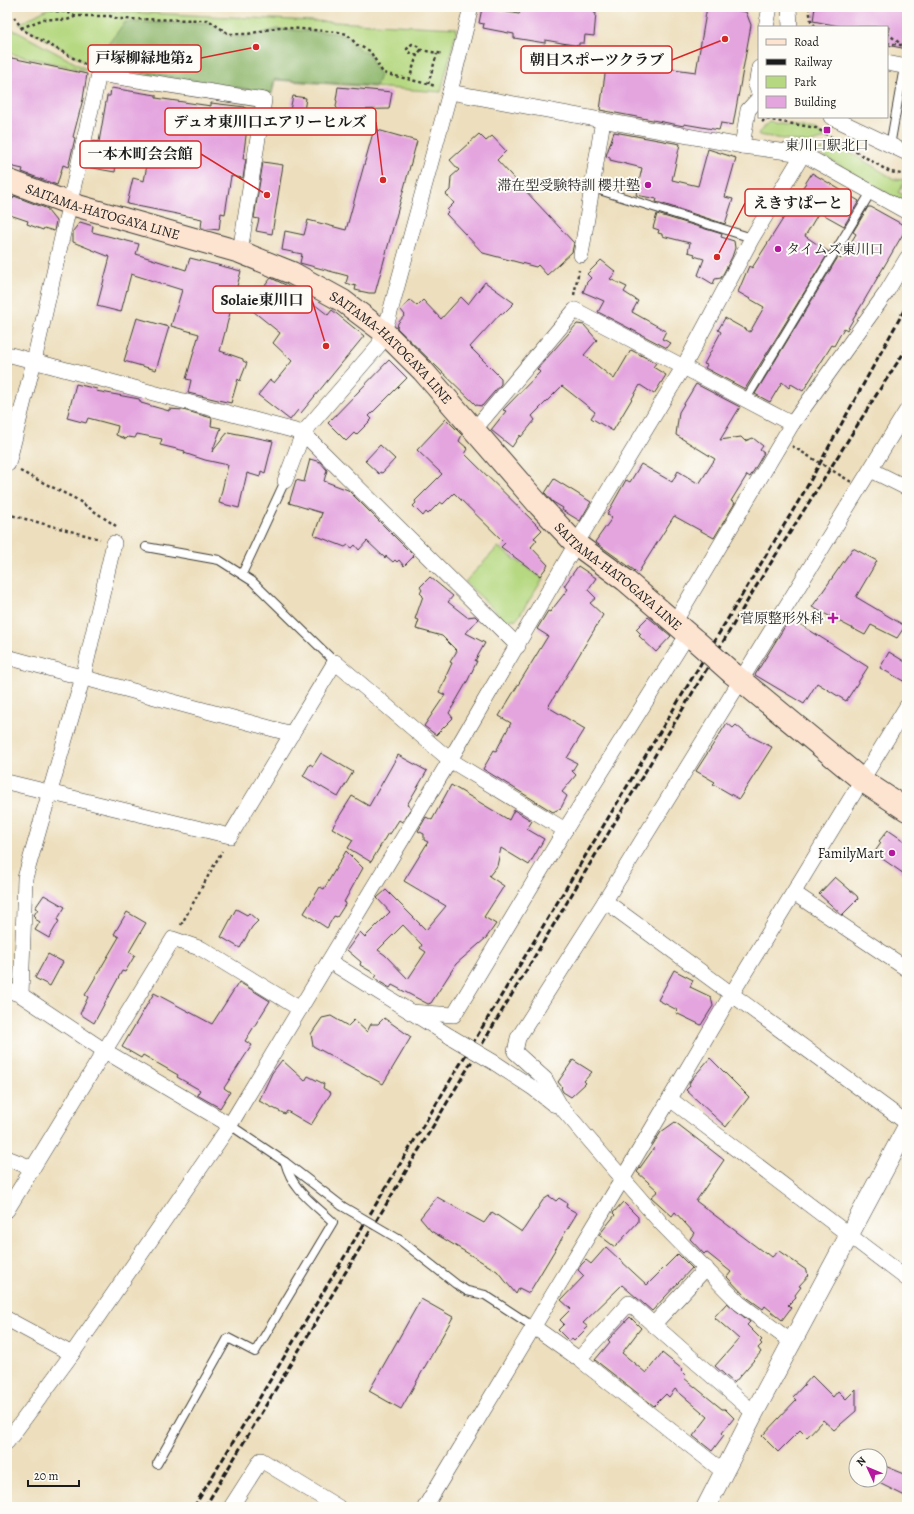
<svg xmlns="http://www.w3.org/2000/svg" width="914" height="1514" font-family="Alegreya,'Noto Serif JP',serif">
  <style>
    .green { fill: #b5d880; stroke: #687a4e }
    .forest { fill: #90b86e; stroke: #566a45 }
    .building { fill: #e4a5df; fill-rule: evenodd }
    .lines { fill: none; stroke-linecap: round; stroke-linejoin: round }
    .service-casing { stroke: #3b3934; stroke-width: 10 }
    .minor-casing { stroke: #3b3934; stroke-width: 16 }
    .tertiary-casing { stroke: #3b3934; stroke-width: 20 }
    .secondary-casing { stroke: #3b3934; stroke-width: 24 }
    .path { stroke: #3b3934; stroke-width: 2.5; stroke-dasharray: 3 3; stroke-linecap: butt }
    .service { stroke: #fff; stroke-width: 8 }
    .minor { stroke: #fff; stroke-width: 15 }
    .tertiary { stroke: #fff; stroke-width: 19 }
    .secondary { stroke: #fde4d1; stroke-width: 22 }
    .rail { stroke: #1c1c1c; stroke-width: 3; stroke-dasharray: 6 3; stroke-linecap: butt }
    .service-bridge-casing { stroke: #3b3934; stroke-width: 10; stroke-linecap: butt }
    .minor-bridge-casing { stroke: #3b3934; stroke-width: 16; stroke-linecap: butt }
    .secondary-bridge-casing { stroke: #3b3934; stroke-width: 24; stroke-linecap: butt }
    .path-bridge { stroke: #3b3934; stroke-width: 2.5; stroke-dasharray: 3 3; stroke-linecap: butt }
    .service-bridge { stroke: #fff; stroke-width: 8 }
    .minor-bridge { stroke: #fff; stroke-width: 15 }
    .secondary-bridge { stroke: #fde4d1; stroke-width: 22 }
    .poi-dot { fill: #b5179e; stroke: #fdfcf7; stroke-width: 1.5 }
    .labels { text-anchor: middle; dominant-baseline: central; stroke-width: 4; stroke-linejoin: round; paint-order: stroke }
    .poi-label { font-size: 14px; fill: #1c1c1c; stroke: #fdfcf7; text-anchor: end }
    .street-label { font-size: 14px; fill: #1c1c1c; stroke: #fdfcf7 }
    .leader { fill: none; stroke: #d62828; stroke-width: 1.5 }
    .callout-dot { fill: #d62828; stroke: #fdfcf7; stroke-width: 1.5 }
    .callout { fill: #fdfcf7; stroke: #d62828; stroke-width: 1.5 }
    .callout-label { font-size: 15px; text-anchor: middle; font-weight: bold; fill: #1c1c1c }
  </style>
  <rect width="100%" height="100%" fill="#fdfcf7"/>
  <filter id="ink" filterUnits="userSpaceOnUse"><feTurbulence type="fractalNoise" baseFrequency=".025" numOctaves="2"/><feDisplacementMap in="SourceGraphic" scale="8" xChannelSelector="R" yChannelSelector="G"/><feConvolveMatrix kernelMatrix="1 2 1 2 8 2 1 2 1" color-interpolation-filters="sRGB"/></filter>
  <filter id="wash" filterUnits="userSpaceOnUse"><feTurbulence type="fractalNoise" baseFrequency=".012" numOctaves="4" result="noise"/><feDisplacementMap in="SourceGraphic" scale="16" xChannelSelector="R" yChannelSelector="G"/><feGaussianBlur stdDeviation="0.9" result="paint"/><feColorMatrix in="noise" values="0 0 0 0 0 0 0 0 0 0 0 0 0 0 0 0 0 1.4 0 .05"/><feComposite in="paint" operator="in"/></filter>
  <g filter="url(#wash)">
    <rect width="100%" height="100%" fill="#eddfbe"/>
    <g class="green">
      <path d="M 51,7 L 66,9 L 457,28 L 441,92 L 275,80 L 272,94 L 92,66 L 19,24 Z"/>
      <path d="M 10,28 L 86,69 L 88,71 L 7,53 L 7,30 Z"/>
      <path d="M 770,122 L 815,130 L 826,138 L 808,143 L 759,135 L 758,133 Z"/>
      <path d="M 836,144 L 894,179 L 906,180 L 898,192 L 907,197 L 907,205 L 818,153 L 819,151 Z"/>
      <path d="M 498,547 L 543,579 L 517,619 L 505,620 L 465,582 Z"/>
    </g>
    <path class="forest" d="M 125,22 L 211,24 L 225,34 L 238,37 L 252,36 L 277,29 L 335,33 L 347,37 L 359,49 L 370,55 L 373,65 L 380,75 L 376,86 L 274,79 L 272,93 L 93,64 Z"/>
    <g id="blocks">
      <g class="building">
        <path d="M 524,7 L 594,7 L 594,13 L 596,13 L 594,36 L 585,35 L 584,43 L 579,43 L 579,46 L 545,40 L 545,43 L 514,38 L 514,34 L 483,28 L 484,24 L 479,23 L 482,8 L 519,14 Z"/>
        <path d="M 707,7 L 718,7 L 746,12 L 751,25 L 733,125 L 721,123 L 719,130 L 684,124 L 684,126 L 600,110 L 607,60 L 696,72 Z"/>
        <path d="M 815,7 L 907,7 L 907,49 L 887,45 L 889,27 L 844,27 L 813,21 Z"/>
        <path d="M 7,57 L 87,74 L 83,99 L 73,137 L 75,138 L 69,164 L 68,167 L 63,165 L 57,185 L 22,172 L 23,169 L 9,166 L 11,157 L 7,156 Z"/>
        <path d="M 338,87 L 392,92 L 389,109 L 339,110 L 336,107 L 337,101 L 336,100 Z"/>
        <path d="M 111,88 L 156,95 L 156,98 L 211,106 L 211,103 L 245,107 L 244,120 L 248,120 L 243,159 L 246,159 L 243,178 L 231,176 L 225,214 L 221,213 L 219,230 L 201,228 L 202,219 L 127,204 L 133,178 L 144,181 L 150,149 L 119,144 L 115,172 L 87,167 L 93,141 L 99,142 L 107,96 L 110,96 Z"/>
        <path d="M 293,96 L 306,98 L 304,111 L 308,112 L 305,129 L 283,125 L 285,109 L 290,110 Z"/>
        <path d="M 374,129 L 417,141 L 375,293 L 369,293 L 355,290 L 356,286 L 346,283 L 348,276 L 300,263 L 302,254 L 282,250 L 285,231 L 304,235 L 308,220 L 346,230 Z"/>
        <path d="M 614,132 L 680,144 L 672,180 L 698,186 L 708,149 L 736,158 L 725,197 L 733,199 L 725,224 L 660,203 L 656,202 L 657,199 L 636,195 L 642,168 L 610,160 L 610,157 L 606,156 Z"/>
        <path d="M 479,134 L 486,141 L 492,136 L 506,151 L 497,160 L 574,243 L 572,252 L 547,275 L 538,265 L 536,267 L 483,253 L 446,214 L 449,211 L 447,210 L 454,203 L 446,194 L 450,190 L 451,177 L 459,170 L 450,160 Z"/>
        <path d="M 263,162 L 283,165 L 272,234 L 256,231 L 259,219 L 254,218 Z"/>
        <path d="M 812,173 L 859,201 L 844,226 L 819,212 L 805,236 L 829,252 L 745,389 L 705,368 L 707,365 L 704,364 L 721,332 L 718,330 L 725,318 L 750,332 L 764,307 L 738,292 L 749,266 L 752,268 Z"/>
        <path d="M 14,196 L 48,209 L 48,211 L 56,221 L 54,231 L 44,228 L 43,230 L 27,224 L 28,221 L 7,214 L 7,197 L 13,199 Z"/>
        <path d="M 868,207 L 871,207 L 907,227 L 847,330 L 844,328 L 834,346 L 832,345 L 803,391 L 791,384 L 789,388 L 782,382 L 770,402 L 755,394 L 838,257 L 841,259 L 856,234 L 853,232 Z"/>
        <path d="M 657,214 L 722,234 L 721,237 L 734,241 L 735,248 L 732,257 L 721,278 L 715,279 L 713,284 L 698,275 L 704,259 L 694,256 L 695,254 L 688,252 L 690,243 L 662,236 L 662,234 L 658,233 L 659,230 L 653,228 Z"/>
        <path d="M 80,222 L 93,226 L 92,232 L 139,244 L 136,254 L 186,270 L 190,258 L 241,271 L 220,351 L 243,359 L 243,361 L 247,363 L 240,381 L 238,379 L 231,403 L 188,393 L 191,380 L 186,379 L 199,334 L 171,326 L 182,290 L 131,274 L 121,312 L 97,306 L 110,257 L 73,242 L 73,231 Z"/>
        <path d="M 601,260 L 616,272 L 610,279 L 627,287 L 624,292 L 638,301 L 632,312 L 666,331 L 662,339 L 671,343 L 667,348 L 598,312 L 604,301 L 583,292 L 587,282 L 591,278 L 587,274 Z"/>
        <path d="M 271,278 L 296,290 L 328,315 L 332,310 L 364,336 L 301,413 L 298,410 L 290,420 L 258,395 L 270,380 L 274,383 L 292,361 L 273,343 L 280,333 L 248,307 Z"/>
        <path d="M 485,282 L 514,303 L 503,314 L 501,313 L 470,347 L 501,378 L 501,384 L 482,406 L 476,405 L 397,328 L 398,323 L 405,315 L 401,310 L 410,300 L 417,306 L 423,300 L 441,319 L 461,297 L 468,304 Z"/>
        <path d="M 137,318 L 169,327 L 156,370 L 124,361 Z"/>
        <path d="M 577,324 L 584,325 L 597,340 L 584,355 L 614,379 L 631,350 L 656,363 L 653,367 L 666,375 L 654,394 L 640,385 L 613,431 L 591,418 L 595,412 L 562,386 L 532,416 L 535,420 L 521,437 L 520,435 L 512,447 L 491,430 L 506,411 L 503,410 L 540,372 L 537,369 Z"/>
        <path d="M 389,360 L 407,378 L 369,416 L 372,419 L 356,435 L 354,433 L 346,441 L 328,423 Z"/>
        <path d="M 76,384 L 97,389 L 96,391 L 139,399 L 141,403 L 169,411 L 169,409 L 183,410 L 212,418 L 211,426 L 221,428 L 212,452 L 228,432 L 273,441 L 265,473 L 261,471 L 260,477 L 247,473 L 239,508 L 219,503 L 228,465 L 205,460 L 184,453 L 185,451 L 160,445 L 162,439 L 137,434 L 135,438 L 128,437 L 126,439 L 116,435 L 118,426 L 88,418 L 86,423 L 67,418 Z"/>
        <path d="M 696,384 L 740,407 L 720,440 L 741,437 L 745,441 L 753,438 L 763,446 L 760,450 L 764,453 L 750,477 L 747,475 L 731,501 L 735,503 L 714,538 L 674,516 L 638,573 L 595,542 L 612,518 L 607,514 L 626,480 L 630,482 L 641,464 L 672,482 L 678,471 L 699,484 L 715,459 L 676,435 L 679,412 Z"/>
        <path d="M 446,419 L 462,435 L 459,441 L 468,449 L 465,454 L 542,530 L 534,538 L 537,540 L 531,547 L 548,565 L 540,576 L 501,547 L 505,543 L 454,493 L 443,504 L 440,502 L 428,514 L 426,512 L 423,516 L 413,506 L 416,503 L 415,501 L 442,474 L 417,450 Z"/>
        <path d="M 380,445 L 395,459 L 382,473 L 380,472 L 379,474 L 365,461 Z"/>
        <path d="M 310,459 L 320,462 L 327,470 L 324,481 L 348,490 L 414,556 L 404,566 L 399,560 L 397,562 L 395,560 L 393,562 L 386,556 L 385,558 L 367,541 L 359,550 L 355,545 L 352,548 L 348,545 L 345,547 L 314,535 L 322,513 L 289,503 L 296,480 L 304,482 Z"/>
        <path d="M 554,479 L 591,502 L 580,521 L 562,510 L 563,508 L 553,502 L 545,493 Z"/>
        <path d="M 853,548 L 877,561 L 856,597 L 905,626 L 897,638 L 871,625 L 865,635 L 812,607 Z"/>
        <path d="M 578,566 L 596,578 L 588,590 L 596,598 L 590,603 L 603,615 L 548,707 L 585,729 L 567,758 L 577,763 L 572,771 L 576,775 L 562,792 L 567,796 L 561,808 L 553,812 L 483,769 L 494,750 L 496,751 L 511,723 L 499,716 L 548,636 L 537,629 L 548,611 L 550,612 L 568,589 L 564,586 Z"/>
        <path d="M 430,577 L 453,596 L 448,602 L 467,617 L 475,616 L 478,619 L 466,633 L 485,643 L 475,661 L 477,661 L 468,680 L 449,713 L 453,718 L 436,735 L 424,726 L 445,695 L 439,692 L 447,677 L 446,676 L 452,663 L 450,662 L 457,651 L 442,636 L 416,629 L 419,620 L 415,619 L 423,596 L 420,593 L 422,590 L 420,587 Z"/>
        <path d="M 648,617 L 671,636 L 656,652 L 639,636 L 641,634 L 636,629 Z"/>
        <path d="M 790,618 L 868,667 L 846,701 L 817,683 L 804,704 L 755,675 Z"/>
        <path d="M 889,652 L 907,663 L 907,683 L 880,668 Z"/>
        <path d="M 727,723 L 733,728 L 736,725 L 748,735 L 772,747 L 739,799 L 713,784 L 715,782 L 696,771 Z"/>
        <path d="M 321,753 L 353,772 L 338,797 L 303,776 L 310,764 L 313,766 Z"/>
        <path d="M 398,755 L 427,771 L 407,805 L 411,808 L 402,822 L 399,820 L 390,834 L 388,833 L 371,862 L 348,848 L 353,840 L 332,828 L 352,796 L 369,806 Z"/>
        <path d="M 451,785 L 509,820 L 514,810 L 532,821 L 527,829 L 544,839 L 529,865 L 501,848 L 497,866 L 489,876 L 504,886 L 484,917 L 496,924 L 486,938 L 456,964 L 431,1003 L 428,1004 L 392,985 L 390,988 L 380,982 L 375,978 L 377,975 L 360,965 L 361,962 L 347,950 L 360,932 L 365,937 L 390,912 L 377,898 L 386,890 L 426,930 L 446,906 L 404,881 L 428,842 L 424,840 L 424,834 L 418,831 L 426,817 L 432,820 ZM 403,925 L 422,945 L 420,948 L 426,952 L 408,979 L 385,955 L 378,950 Z"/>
        <path d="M 888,830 L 907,843 L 907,876 L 874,853 L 881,843 L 879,841 Z"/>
        <path d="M 346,851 L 363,868 L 344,902 L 346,903 L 337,917 L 334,916 L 327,928 L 304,913 L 320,887 L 324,889 Z"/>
        <path d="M 835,877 L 857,896 L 858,899 L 842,915 L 819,894 Z"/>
        <path d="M 44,895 L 65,907 L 57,920 L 59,921 L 49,938 L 35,930 L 40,922 L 35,919 L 36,917 L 34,915 L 38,909 L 35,908 Z"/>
        <path d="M 236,909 L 247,915 L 249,913 L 258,921 L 252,927 L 240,948 L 221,937 Z"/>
        <path d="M 127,912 L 146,923 L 129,952 L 135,955 L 125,972 L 122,971 L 94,1023 L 80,1014 L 88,997 L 85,995 L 119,937 L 114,934 Z"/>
        <path d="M 48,954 L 63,962 L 50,986 L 35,978 Z"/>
        <path d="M 674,970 L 693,980 L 690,987 L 711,997 L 713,1006 L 701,1025 L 676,1013 L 677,1010 L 658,1000 Z"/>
        <path d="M 239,982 L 270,1001 L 245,1041 L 252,1045 L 224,1088 L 230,1092 L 220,1108 L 197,1095 L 200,1090 L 177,1077 L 178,1075 L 143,1055 L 141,1058 L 122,1047 L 154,993 L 212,1024 Z"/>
        <path d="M 331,1016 L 348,1026 L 354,1020 L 367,1032 L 371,1024 L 378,1024 L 384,1018 L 411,1037 L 383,1084 L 313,1046 L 311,1034 L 322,1018 Z"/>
        <path d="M 710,1058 L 749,1097 L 726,1127 L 686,1090 L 690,1086 L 689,1084 L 691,1080 Z"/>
        <path d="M 282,1060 L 305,1081 L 308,1076 L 324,1084 L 323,1088 L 331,1093 L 311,1125 L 287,1111 L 285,1114 L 259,1101 L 272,1073 Z"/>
        <path d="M 573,1060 L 592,1072 L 584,1081 L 586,1083 L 571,1097 L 563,1092 L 561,1088 L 562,1087 L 558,1082 Z"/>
        <path d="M 675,1122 L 724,1160 L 696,1201 L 766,1254 L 767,1253 L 772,1257 L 779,1251 L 806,1270 L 806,1272 L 809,1275 L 799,1286 L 801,1287 L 795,1295 L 796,1297 L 788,1305 L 791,1308 L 782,1320 L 765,1306 L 763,1309 L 745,1296 L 727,1277 L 731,1272 L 706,1252 L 704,1254 L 690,1239 L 694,1233 L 675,1212 L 672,1216 L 651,1197 L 658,1191 L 637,1172 L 654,1148 L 652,1146 L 661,1132 Z"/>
        <path d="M 549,1196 L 556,1201 L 559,1198 L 567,1203 L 566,1207 L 577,1213 L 529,1293 L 519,1288 L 516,1294 L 497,1271 L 431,1231 L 420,1218 L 437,1197 L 484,1223 L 492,1212 L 522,1232 L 543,1200 Z"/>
        <path d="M 623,1202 L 638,1217 L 638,1222 L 615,1247 L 599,1235 L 615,1215 L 613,1213 Z"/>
        <path d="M 606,1247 L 647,1285 L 678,1254 L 692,1268 L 652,1311 L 622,1285 L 583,1323 L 588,1327 L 574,1341 L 572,1339 L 569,1341 L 558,1330 L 564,1324 L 560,1320 L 571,1309 L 561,1300 L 584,1276 L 578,1270 L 581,1265 L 586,1260 L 591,1264 Z"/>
        <path d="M 421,1299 L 453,1317 L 401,1409 L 369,1391 Z"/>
        <path d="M 727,1303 L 750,1322 L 747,1325 L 762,1340 L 760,1342 L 762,1344 L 758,1348 L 761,1352 L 734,1383 L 715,1366 L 739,1339 L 714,1317 Z"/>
        <path d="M 630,1317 L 641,1328 L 622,1353 L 646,1373 L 662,1353 L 682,1369 L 681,1371 L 686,1376 L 684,1378 L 722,1409 L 725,1409 L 734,1418 L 722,1433 L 724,1435 L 712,1451 L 693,1436 L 708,1417 L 675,1389 L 669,1397 L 666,1394 L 654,1406 L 595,1360 L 610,1342 L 608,1340 Z"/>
        <path d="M 812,1376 L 833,1397 L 838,1391 L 846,1399 L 856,1389 L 856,1411 L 834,1430 L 823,1420 L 807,1437 L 800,1430 L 778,1452 L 762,1436 L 796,1400 L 793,1397 Z"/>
        <path d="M 880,1464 L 907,1475 L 907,1497 L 873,1480 L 880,1480 Z"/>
      </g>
    </g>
  </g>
  <g filter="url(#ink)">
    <use href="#blocks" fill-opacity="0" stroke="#3b3934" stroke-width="1"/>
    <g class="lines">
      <g class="service-casing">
        <g id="service">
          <path d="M 890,146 L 904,67"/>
          <path d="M 593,188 L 752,238"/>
          <path d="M 746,399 L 871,192"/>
          <path d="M 146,547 L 219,560 L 252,581 L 335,662"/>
          <path d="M 242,574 L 285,481"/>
          <path d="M 285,1162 L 342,1206"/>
          <path d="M 400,1240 L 456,1284 L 467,1291 L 485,1295 L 534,1327"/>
          <path d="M 157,1464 L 228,1338 L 255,1352 L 333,1222 C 313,1203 292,1190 285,1162 L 230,1125"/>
        </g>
      </g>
      <g class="minor-casing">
        <g id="minor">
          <path d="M 789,7 L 790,27"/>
          <path d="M 766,27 L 770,7"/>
          <path d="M 887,63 L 907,67"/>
          <path d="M 759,68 L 756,85 L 759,93"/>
          <path d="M 450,92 L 742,146 L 803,154 L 907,212"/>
          <path d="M 831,117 L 907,153"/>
          <path d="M 742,146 L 748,110 L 759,98"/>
          <path d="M 581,255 L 603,120"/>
          <path d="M 7,354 L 303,433 L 518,646"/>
          <path d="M 474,430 L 575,310 L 792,424"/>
          <path d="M 8,464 L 34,361 L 99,74 L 264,100 L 240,252"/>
          <path d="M 871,470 L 907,488"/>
          <path d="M 285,481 L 303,433 L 379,345 L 389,316 L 450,92 L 471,7"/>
          <path d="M 674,623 L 792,424 L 886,293 L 907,258"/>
          <path d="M 7,657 L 292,734"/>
          <path d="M 7,782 L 230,836 L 335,662 L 450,760 L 565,830"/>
          <path d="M 794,893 L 907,969"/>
          <path d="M 605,901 L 907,1123"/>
          <path d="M 329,961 L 451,1037"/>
          <path d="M 7,990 L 21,995 L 105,1051 L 230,1125"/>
          <path d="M 21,995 L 25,878 L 83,677 L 114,543"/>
          <path d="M 410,1012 L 454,1015 L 565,830 L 688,634"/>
          <path d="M 495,1063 L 533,1088 L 553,1104 L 560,1106"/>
          <path d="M 670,1099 L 907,1279"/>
          <path d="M 7,1158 L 32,1168"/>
          <path d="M 7,1210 L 173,939 L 202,949 L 300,1009"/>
          <path d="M 7,1319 L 72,1354"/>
          <path d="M 653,1325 L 706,1268"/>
          <path d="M 534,1327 L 579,1359 L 724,1472"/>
          <path d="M 793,1343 L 739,1303 L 661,1223 L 561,1107 L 545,1079 L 515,1052 L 518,1038 L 605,901 L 907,410"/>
          <path d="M 579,1359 L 629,1303 L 754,1413"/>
          <path d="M 7,1442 L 72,1354 L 230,1125 L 450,760 L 576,544 L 684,366 L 752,238 L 803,154"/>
          <path d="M 231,1507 L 261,1460 L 338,1507"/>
          <path d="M 425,1507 L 623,1178 L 731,995 L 907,706"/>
        </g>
      </g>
      <g class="tertiary-casing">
        <path id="tertiary" d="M 706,1507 L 754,1413 L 907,1127"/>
      </g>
      <g class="secondary-casing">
        <g id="secondary">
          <path id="s1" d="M 7,180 L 71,204 L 240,252 L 292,273 L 343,301 L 384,332 L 423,371 L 539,505 L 576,544 L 625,580 L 696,641"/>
          <path d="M 732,673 L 863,781 L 907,810"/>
        </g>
      </g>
      <g class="path">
        <path d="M 46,7 L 47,10 L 66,12 L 77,16 L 110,16 L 118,19 L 208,20 L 229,34 L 248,34 L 279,27 L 338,32 L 347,34 L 357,45 L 370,51 L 383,73 L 436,86"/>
        <path d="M 809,7 L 811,21 L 816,27"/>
        <path d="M 14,17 L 23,30 L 86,65"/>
        <path d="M 21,28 L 44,19 L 67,20 L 77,16"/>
        <path d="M 887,33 L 902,45"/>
        <path d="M 887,43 L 907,46"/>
        <path d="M 421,50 L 417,55 L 408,52 L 407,49 L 412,44 L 417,46 L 421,50 L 443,54"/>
        <path d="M 409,80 L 417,55"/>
        <path d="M 428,84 L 437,54"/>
        <path d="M 762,122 L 765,119 L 816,128 L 890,172 L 907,175"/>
        <path d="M 574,295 L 579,270"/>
        <path d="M 20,471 L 76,499 L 116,526"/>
        <path d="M 7,514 L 100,539"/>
        <path d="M 181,925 L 222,851"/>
      </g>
      <use href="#service" class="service"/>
      <use href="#minor" class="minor"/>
      <use href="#tertiary" class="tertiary"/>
      <use href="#secondary" class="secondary"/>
      <g class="rail">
        <path d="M 194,1507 L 804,492 L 907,305"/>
        <path d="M 205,1507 L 757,585 L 880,389 L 907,348"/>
      </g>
      <g class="service-bridge-casing">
        <path id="service-bridge" d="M 342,1206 L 400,1240"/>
      </g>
      <g class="minor-bridge-casing">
        <path id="minor-bridge" d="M 451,1037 L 495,1063"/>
      </g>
      <g class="secondary-bridge-casing">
        <path id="secondary-bridge" d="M 696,641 L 732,673"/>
      </g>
      <path class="path-bridge" d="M 792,446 L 853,483"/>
      <use href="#service-bridge" class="service-bridge"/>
      <use href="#minor-bridge" class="minor-bridge"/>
      <use href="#secondary-bridge" class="secondary-bridge"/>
    </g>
  </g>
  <g class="poi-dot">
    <rect x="823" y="126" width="8" height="8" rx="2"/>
    <circle cx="648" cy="185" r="4"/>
    <circle cx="778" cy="249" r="4"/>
    <path d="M831 612h4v4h4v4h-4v4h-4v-4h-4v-4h4z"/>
    <circle cx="892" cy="853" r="4"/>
  </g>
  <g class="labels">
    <g class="poi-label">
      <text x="827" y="145" text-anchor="middle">東川口駅北口</text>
      <text x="640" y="185">滞在型受験特訓 櫻井塾</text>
      <text x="786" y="249" text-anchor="start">タイムズ東川口</text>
      <text x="824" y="618">菅原整形外科</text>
      <text x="884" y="853">FamilyMart</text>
    </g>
    <g class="street-label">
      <text stroke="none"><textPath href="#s1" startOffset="101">SAITAMA-HATOGAYA LINE</textPath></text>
      <text stroke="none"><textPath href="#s1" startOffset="425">SAITAMA-HATOGAYA LINE</textPath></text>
      <text stroke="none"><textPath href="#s1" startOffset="749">SAITAMA-HATOGAYA LINE</textPath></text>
    </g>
  </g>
  <path class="leader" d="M256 47L201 58M725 39L672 60M383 180L376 122M267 195L201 154M717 257L745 203M326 346L312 300"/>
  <g class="callout-dot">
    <circle cx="256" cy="47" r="4"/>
    <circle cx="725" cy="39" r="4"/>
    <circle cx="383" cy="180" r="4"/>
    <circle cx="267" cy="195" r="4"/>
    <circle cx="717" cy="257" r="4"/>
    <circle cx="326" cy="346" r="4"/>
  </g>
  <g class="callout">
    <rect x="88" y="45" width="113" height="27" rx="4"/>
    <rect x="521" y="46" width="151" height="27" rx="4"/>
    <rect x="165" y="108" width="211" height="27" rx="4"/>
    <rect x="80" y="141" width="121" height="27" rx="4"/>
    <rect x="745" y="189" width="106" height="27" rx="4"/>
    <rect x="213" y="286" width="99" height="27" rx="4"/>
  </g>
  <g class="callout-label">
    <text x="144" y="63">戸塚柳緑地第2</text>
    <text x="597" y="65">朝日スポーツクラブ</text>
    <text x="270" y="127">デュオ東川口エアリーヒルズ</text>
    <text x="140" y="159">一本木町会会館</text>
    <text x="798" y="208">えきすぱーと</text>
    <text x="262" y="305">Solaie東川口</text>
  </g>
  <rect width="914" height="1514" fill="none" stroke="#fdfcf7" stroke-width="24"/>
  <rect x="758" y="26" width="130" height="92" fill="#fdfcf7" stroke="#a3a29f"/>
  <rect x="766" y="39" width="20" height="6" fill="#fde4d1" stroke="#a3a29f"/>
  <text x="794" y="46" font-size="12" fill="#1c1c1c">Road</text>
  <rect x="766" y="59" width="20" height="6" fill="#1c1c1c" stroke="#a3a29f"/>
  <text x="794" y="66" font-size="12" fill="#1c1c1c">Railway</text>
  <rect x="766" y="76" width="20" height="12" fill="#b5d880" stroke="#a3a29f"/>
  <text x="794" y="86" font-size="12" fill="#1c1c1c">Park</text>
  <rect x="766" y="96" width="20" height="12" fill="#e4a5df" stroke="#a3a29f"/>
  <text x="794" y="106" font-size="12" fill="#1c1c1c">Building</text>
  <g transform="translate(868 1468) rotate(314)"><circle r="19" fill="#fdfcf7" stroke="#a3a29f"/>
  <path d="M0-3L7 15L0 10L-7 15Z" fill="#b5179e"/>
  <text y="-6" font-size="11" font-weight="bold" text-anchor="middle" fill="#1c1c1c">N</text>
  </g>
  <path d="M28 1480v6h51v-6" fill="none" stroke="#1c1c1c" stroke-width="2"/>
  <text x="34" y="1480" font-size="12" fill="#1c1c1c" stroke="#fdfcf7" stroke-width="3" paint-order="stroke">20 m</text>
</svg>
